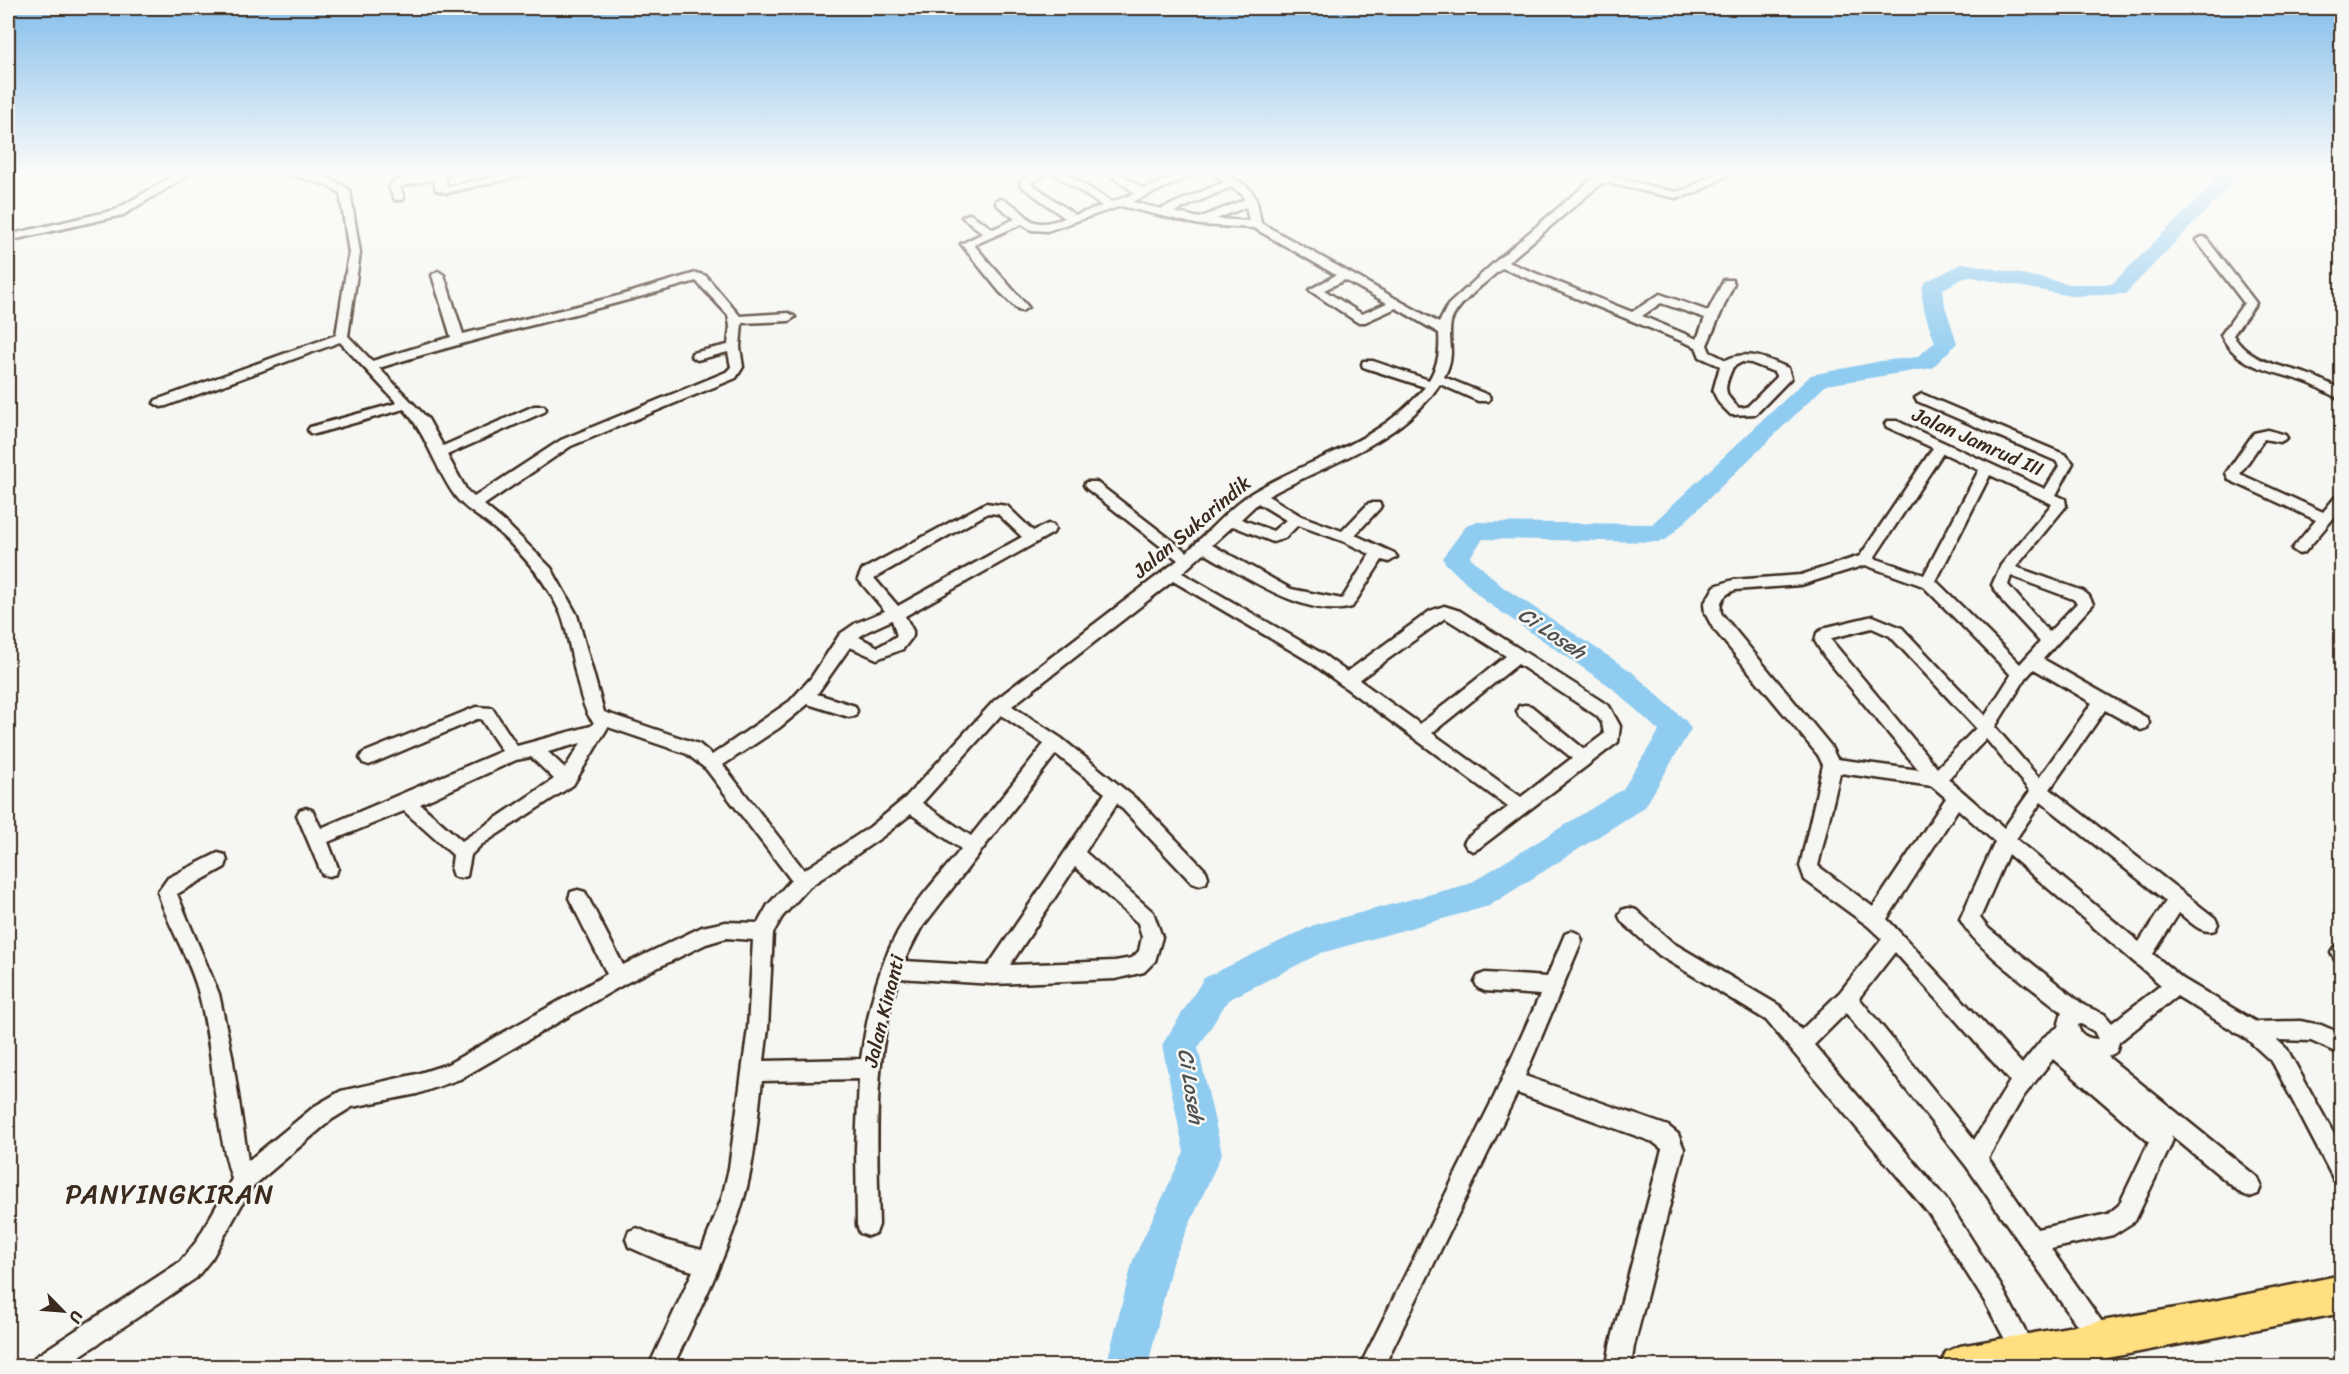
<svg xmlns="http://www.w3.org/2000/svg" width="2349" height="1374" font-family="Sriracha,sans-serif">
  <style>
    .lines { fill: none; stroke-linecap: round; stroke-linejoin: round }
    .river { fill: #90ccf0; fill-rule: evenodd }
    .minor-casing { stroke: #3b2a1e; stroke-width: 5 }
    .trunk-casing { stroke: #3b2a1e; stroke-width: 5 }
    .minor { fill: #f6f6f2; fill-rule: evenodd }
    .trunk { fill: #ffdf80; fill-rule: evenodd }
    .labels { text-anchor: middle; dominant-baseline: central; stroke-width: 5; stroke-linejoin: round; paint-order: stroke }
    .street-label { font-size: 20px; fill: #3b2a1e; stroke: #f6f6f2 }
    .water-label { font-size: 21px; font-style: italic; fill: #505252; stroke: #f6f6f2 }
    .near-quarter-label { font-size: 27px; letter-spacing: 1.5px; fill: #3b2a1e; stroke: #f6f6f2 }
  </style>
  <rect width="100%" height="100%" fill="#f6f6f2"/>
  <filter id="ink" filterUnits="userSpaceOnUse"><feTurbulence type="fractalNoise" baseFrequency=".0167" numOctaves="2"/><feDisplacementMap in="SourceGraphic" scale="12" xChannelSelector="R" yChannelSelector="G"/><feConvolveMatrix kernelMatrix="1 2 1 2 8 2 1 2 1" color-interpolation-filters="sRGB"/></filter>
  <g filter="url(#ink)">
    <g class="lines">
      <path class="river" d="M 2214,174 L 2232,174 L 2232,184 L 2125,294 L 2071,296 L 1967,276 L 1943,289 L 1945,306 L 1957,343 L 1932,368 L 1826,385 L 1667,539 L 1658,542 L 1483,539 L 1470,557 L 1503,587 L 1631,671 L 1686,721 L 1691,729 L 1645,807 L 1489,906 L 1321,953 L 1228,1000 L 1198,1048 L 1222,1153 L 1172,1263 L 1148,1366 L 1106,1366 L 1133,1260 L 1184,1152 L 1162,1045 L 1204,978 L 1314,925 L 1469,884 L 1623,789 L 1659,731 L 1611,687 L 1485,601 L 1446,564 L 1442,558 L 1467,525 L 1476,522 L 1652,524 L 1811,375 L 1881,361 L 1917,357 L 1935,342 C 1930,327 1916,294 1925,282 L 1964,263 L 2071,284 L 2112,284 L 2214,183 Z"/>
      <g class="minor-casing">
        <g id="minor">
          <path d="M 177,174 L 190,174 L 123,215 L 8,241 L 8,235 L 115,210 Z"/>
          <path d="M 289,174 C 310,174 335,176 350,191 L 360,253 L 348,336 L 372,361 L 451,337 L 432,275 L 438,271 L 444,275 L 463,334 L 618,296 L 696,273 L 706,276 L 740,316 L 789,313 L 795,317 L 789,321 L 742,323 L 740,347 L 743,367 L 736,378 L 571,446 L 484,505 L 508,525 L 551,568 L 577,615 L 604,712 L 699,744 L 712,755 L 790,701 L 811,678 L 840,634 L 856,623 L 885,611 L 858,579 L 862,570 L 986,503 L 1007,506 L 1033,531 L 1048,524 L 1053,525 L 1055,529 L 1053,533 L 905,616 L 913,631 L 913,636 L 903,649 L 877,659 L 850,647 L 817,694 L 855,706 L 857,711 L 855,716 L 849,717 L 808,704 L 779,728 L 723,765 L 804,870 L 870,827 L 904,799 L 994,701 L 1178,560 L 1086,488 L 1084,485 L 1086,482 L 1096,482 L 1187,552 C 1206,534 1234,503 1255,491 C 1315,456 1379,443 1425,387 L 1363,367 L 1362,364 L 1363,361 L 1373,361 L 1429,380 C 1439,363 1440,351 1439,333 L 1396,308 L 1365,322 L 1357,322 L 1309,290 L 1336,275 L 1254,228 L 1200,225 L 1121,206 L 1047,231 L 1031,230 L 1022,224 L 974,245 L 1028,307 L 1022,311 L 1018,310 L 999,291 L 961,244 L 983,233 L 962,217 L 968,214 L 972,215 L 993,229 L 1015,219 L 996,204 L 996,200 L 1000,199 C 1034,210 1020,233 1065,218 L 1020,185 L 1020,181 L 1031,174 L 1045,174 L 1031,183 L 1075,215 L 1102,206 L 1054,174 L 1067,174 L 1112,202 L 1135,193 L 1108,174 L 1121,174 L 1144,189 L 1180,174 L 1196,174 L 1132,202 L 1161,209 L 1224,182 L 1214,174 C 1227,174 1243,181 1252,192 C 1258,199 1259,214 1261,223 L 1439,323 L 1448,305 L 1496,261 L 1598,174 L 1610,174 L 1609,176 L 1675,192 L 1687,189 L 1715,174 L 1729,174 L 1695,193 L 1675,198 L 1603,182 L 1508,262 L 1632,312 L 1660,294 L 1708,311 L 1724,280 L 1732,280 L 1734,283 L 1707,345 L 1710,352 L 1726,360 C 1747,349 1768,359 1788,368 L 1791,378 L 1756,414 L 1731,415 L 1719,403 L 1713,391 L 1720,366 L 1700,357 L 1696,347 L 1502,268 C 1488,281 1456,304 1451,322 C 1447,343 1457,353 1444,377 L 1488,395 L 1490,398 L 1488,401 L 1478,401 L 1440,384 C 1399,444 1328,463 1268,496 L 1301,516 L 1342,531 L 1369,503 L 1379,503 L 1381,506 L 1379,509 L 1355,535 L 1394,553 L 1397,557 L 1389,562 L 1382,560 L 1352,607 C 1308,620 1242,575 1204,553 L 1182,573 L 1321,653 L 1347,672 L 1430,611 L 1444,606 L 1460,611 L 1609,706 L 1620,726 L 1618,742 L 1479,848 L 1473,851 L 1467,848 L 1464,843 L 1467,838 L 1508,807 L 1309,661 L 1173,581 L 1012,706 L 1061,738 L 1140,802 L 1206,871 L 1208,877 L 1206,883 L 1199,885 L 1192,883 L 1117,803 L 1085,852 L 1153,912 L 1162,937 L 1155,961 L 1144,972 L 1115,979 L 993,984 L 899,978 C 872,1057 877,1143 879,1225 L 876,1233 L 868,1236 L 860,1233 L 857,1225 L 856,1149 L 859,1079 L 762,1081 C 757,1120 755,1161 744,1198 C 727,1256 699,1311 673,1366 L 649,1366 L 693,1271 L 665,1263 L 629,1247 L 626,1239 L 629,1231 L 637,1228 L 667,1241 L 702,1250 L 722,1198 L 729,1168 L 748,1028 L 753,940 L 726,938 L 706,944 L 626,983 L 460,1079 L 417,1094 L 352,1107 L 331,1120 L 251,1188 L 212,1258 L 196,1278 L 65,1366 L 32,1366 L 35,1357 L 180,1262 L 196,1242 L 232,1179 C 213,1119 215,1055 199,994 C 190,958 168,927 158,892 L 168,878 L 218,853 L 225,855 L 227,861 L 225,867 L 177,894 L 219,994 L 232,1055 L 248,1161 L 315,1106 L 341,1091 L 417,1074 L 448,1064 L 607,974 L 569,898 L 571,892 L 578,890 L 585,892 L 623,965 L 702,927 L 726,922 L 758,923 L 768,905 L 791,880 L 706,769 L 687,754 L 608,727 L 573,785 L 481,845 L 471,855 L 467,876 L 460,878 L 453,876 L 451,870 L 453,855 L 404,811 L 328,842 L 338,868 L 336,874 L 329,876 L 322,874 L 297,815 L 300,810 L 306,808 L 312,810 L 321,828 L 502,751 L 481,719 L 477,719 L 369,765 L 363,763 L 360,758 L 363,753 L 476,707 L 492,708 L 517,746 L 591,726 L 594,722 C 578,710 571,637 561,614 C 546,581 524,555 497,531 C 484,519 465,510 455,496 C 435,468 427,435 404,409 L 315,434 L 310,433 L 308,430 L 310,427 L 397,403 L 340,342 L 166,406 L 161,407 L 154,403 L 156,400 L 336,335 L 349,253 L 340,193 L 327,185 ZM 1231,187 L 1243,195 L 1244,200 L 1199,218 L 1174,212 ZM 1246,207 L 1249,221 L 1216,219 ZM 1345,280 L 1387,303 L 1362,314 L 1324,290 ZM 696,281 L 728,315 L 730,326 L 728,345 L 692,353 L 691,356 L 697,360 L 728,352 L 731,367 L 726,372 L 561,440 L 474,497 L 467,491 L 447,455 L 544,412 L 546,409 L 544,406 L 534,406 L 443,446 L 428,419 L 379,368 C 483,335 591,312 696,281 ZM 1661,303 L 1705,318 L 1697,339 L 1642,316 ZM 1742,362 L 1751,363 L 1774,372 L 1777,377 L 1747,407 L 1739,408 C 1722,393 1724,387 1733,367 ZM 1258,503 L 1286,520 L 1273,531 L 1241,519 ZM 988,513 L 998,514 L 1022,537 L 898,606 L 874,578 ZM 1298,525 L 1345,542 L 1370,554 L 1342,599 L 1291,589 L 1212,545 L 1233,526 L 1273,542 L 1285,538 ZM 1445,618 L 1506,656 L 1420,724 L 1359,680 ZM 892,620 L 897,636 L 878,647 L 859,637 L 868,631 ZM 1518,664 L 1597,716 L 1602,723 L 1604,734 L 1584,749 L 1531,706 L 1525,705 L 1519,706 L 1517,711 L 1519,716 L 1572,758 L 1521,797 L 1432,733 ZM 1001,715 L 1044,744 L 971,836 L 922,803 ZM 581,743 L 565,768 L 548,752 ZM 1056,754 L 1105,793 L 988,966 L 904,961 L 920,930 ZM 531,757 L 554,779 L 462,841 L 420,804 L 516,760 ZM 911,814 L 961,849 C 943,872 922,894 906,918 C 879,960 868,1010 861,1059 L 764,1061 L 768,1028 L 773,933 L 782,917 L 809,887 L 882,837 ZM 1075,867 L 1138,923 L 1142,937 L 1139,951 L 1132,958 L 1115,961 L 1010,965 Z"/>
          <path d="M 426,174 L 451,174 L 445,177 L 447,187 L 507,174 L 530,174 L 447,193 L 436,190 L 434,179 L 402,186 L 400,187 L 404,198 L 403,200 L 395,200 L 389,187 L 394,181 Z"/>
          <path d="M 2202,237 L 2206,238 L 2256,303 L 2233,335 C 2248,362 2280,365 2307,374 C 2319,378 2330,384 2342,390 L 2342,399 C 2330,396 2319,387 2308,383 C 2274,370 2239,370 2221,335 L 2244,303 L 2196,240 Z"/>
          <path d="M 1922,394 L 2066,455 L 2073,463 L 2056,495 L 2065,499 L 2066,506 L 2016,567 L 2083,591 L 2089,596 L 2093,604 L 2043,659 L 2147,718 L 2149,723 L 2147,728 L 2141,730 L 2105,710 L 2050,789 L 2215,918 L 2218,924 L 2215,930 C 2201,935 2190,921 2179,913 L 2153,954 L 2183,979 L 2256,1022 L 2300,1021 L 2321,1025 L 2342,1034 L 2342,1055 L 2311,1041 L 2277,1040 L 2287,1049 L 2342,1149 L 2342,1183 L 2334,1180 L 2273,1063 L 2247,1039 L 2177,996 L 2119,1042 L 2116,1052 L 2108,1057 L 2258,1178 L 2261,1186 L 2258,1194 L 2250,1197 L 2242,1194 L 2171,1135 L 2173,1139 L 2170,1147 L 2135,1221 L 2113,1235 L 2051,1249 L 2109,1332 L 2113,1340 L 2109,1348 L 2101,1352 L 2093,1348 L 1967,1167 L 1846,1013 L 1814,1045 L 1946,1199 L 2001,1286 L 2033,1346 L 2037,1354 L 2033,1362 L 2025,1366 L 2017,1362 L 1985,1302 L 1930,1215 L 1766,1020 L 1659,955 L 1622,922 L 1619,916 L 1622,910 L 1629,908 L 1636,910 L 1673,943 L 1780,1006 L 1801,1030 L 1840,992 L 1882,939 L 1868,926 L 1805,880 L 1800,866 L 1823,765 L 1818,755 L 1713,628 L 1705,613 L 1704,604 L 1715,586 L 1733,580 L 1801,575 L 1860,556 L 1933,448 L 1887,427 L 1885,424 L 1887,421 L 1897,421 L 2045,489 L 2059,466 L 2056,461 L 1917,401 L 1915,398 ZM 1943,453 L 1979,470 L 1924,575 L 1874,558 ZM 1990,475 L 2052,504 L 2001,565 L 1992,585 L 2003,602 L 2040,642 L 2020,664 L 1936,581 ZM 1865,565 L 1923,586 L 2011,675 L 1985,716 L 1902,628 L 1873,616 L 1827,627 L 1817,633 L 1815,641 L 1824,656 L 1919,770 L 1837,759 L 1830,745 L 1721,613 C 1719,601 1723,595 1735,590 L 1801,585 ZM 2011,576 L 2073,599 L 2077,603 L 2049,632 L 2008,585 ZM 1872,628 L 1890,636 L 1976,728 L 1937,768 L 1831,640 L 1832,638 ZM 2034,669 L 2092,703 L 2039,778 L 1995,727 L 2026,678 ZM 1986,739 L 2030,791 L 2004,828 L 1948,779 ZM 1840,773 L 1932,786 L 1946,798 L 1873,907 L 1818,866 ZM 2041,802 L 2166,901 L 2139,942 L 2016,839 ZM 1958,809 L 1995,842 L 1960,919 C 1975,949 2035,990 2062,1012 L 2058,1027 L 2044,1037 L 2022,1064 L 1887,919 ZM 2008,854 L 2161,985 L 2112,1023 L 2104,1014 L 2085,1006 L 1989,929 L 1980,918 ZM 1895,952 L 2010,1081 L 1974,1140 L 1859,998 ZM 2081,1024 L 2094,1031 L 2098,1039 C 2089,1039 2079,1035 2078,1025 ZM 2053,1059 L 2149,1142 L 2119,1205 L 2108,1214 L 2037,1229 L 1988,1158 L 2023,1097 Z"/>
          <path d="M 2268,430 L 2285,435 L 2287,438 L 2280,442 L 2264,439 L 2240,474 L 2323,512 L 2337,495 L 2342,493 L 2342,508 L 2304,553 L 2299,554 L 2292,549 L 2316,520 L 2229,480 L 2226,473 L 2254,433 Z"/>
          <path d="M 1572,931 L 1579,934 L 1582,940 L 1525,1076 L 1668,1126 L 1678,1134 L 1684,1149 L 1634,1346 L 1631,1366 L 1607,1366 L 1610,1346 L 1662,1149 L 1653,1142 L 1517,1093 L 1384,1366 L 1360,1366 L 1495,1095 L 1540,995 L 1485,991 L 1478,988 L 1475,982 L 1478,976 L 1485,973 L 1547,977 L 1565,934 Z"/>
          <path d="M 2341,944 L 2342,944 L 2342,963 L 2335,960 L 2331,953 L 2334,947 Z"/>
        </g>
      </g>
      <g class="trunk-casing">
        <path id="trunk" d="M 2342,1275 L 2342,1313 L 2066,1366 L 1940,1366 L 1946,1352 L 1960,1346 L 2199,1304 Z"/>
      </g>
      <use href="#minor" class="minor"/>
      <use href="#trunk" class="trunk"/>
    </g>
  </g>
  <linearGradient id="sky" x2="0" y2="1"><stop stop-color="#85beeb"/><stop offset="0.47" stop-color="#fbfbf9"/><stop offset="1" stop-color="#fbfbf9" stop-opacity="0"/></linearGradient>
  <rect width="2349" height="367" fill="url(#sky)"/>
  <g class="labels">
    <g class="street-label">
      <text transform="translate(1978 442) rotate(24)">Jalan Jamrud III</text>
      <text transform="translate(1192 527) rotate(-40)">Jalan Sukarindik</text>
      <text transform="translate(884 1011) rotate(-76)">Jalan Kinanti</text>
    </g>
    <g class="water-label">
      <text transform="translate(1552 633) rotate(34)">Ci Loseh</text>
      <text transform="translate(1191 1086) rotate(81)">Ci Loseh</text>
    </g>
    <g class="near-quarter-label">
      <text x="170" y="1194">PANYINGKIRAN</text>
    </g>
  </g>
  <rect width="2349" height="1374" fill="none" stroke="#f6f6f2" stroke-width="30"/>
  <rect x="15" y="15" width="2319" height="1344" fill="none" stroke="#3b2a1e" stroke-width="2" filter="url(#ink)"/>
  <g transform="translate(63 1311) rotate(115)" stroke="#f6f6f2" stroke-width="4.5" paint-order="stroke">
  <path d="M0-4.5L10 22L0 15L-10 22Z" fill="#3b2a1e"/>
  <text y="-9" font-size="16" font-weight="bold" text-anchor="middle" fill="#3b2a1e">U</text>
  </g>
</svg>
